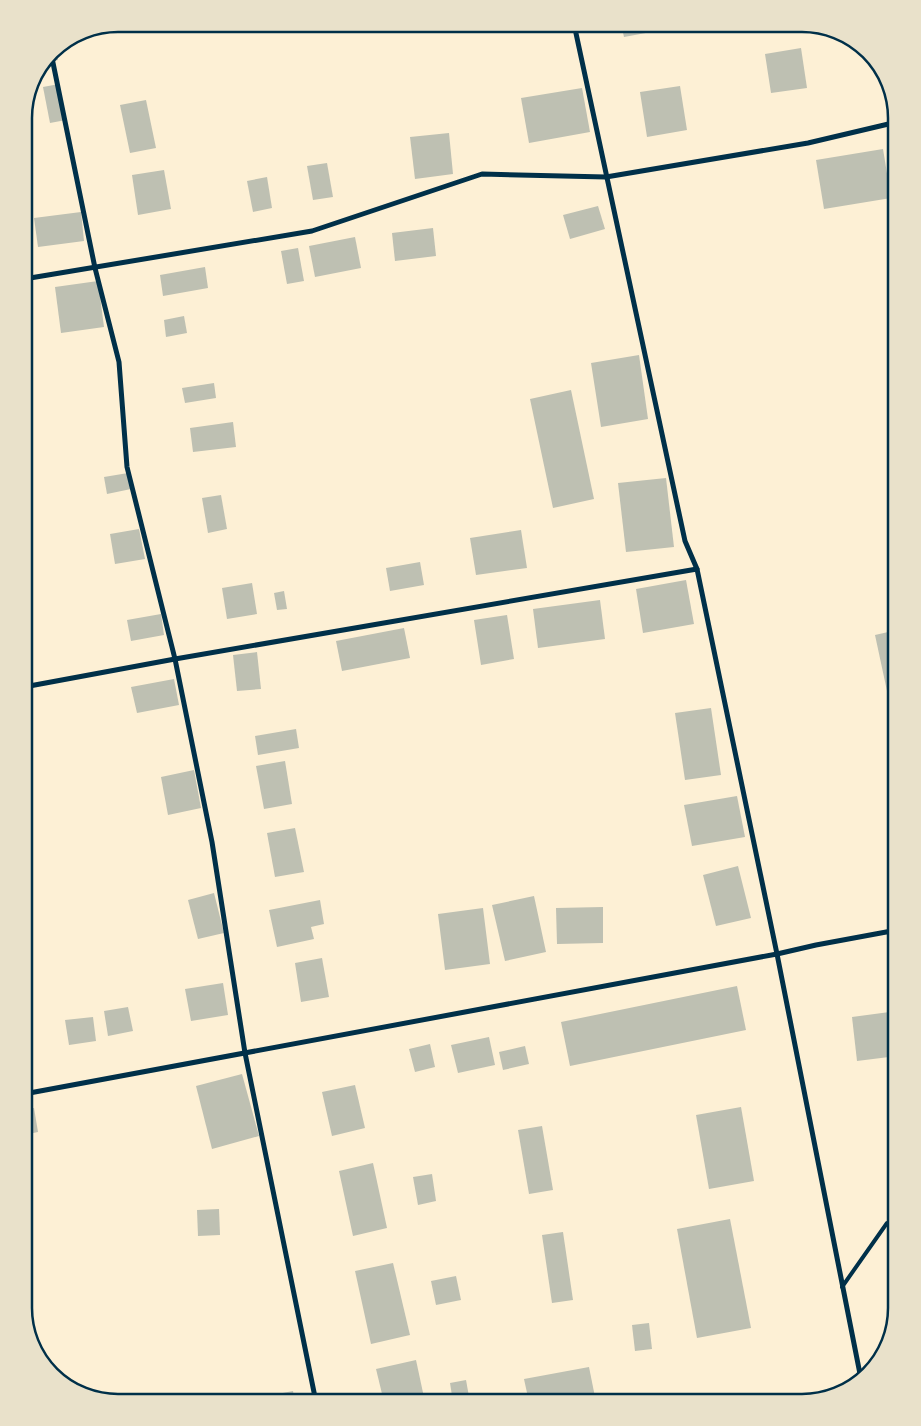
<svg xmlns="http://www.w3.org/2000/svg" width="921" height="1426" font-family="'Nunito Sans',sans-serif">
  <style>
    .building { fill: #bec0b2 }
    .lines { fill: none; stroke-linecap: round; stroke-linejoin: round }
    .service { stroke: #003049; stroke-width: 4 }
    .minor { stroke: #003049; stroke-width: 5 }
    .rim { fill: none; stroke: #003049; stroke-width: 2.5 }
  </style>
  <rect width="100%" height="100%" fill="#fdf0d5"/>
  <g class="building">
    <path d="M 621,24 L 661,24 L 662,30 L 624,37 Z"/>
    <path d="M 801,48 L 807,88 L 771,93 L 765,54 Z"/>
    <path d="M 55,49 L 58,60 L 46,63 L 52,51 Z"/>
    <path d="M 59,84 L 66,120 L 50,123 L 43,87 Z"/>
    <path d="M 680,86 L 687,130 L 647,137 L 640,92 Z"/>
    <path d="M 582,88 L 590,132 L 529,143 L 521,98 Z"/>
    <path d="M 146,100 L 156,148 L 130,153 L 120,105 Z"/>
    <path d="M 449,133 L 453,174 L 415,179 L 410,137 Z"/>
    <path d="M 883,149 L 891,198 L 824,209 L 816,160 Z"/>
    <path d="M 327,163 L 333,197 L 313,200 L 307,166 Z"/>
    <path d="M 164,170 L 171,209 L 138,215 L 132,175 Z"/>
    <path d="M 267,177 L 272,208 L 253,212 L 247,181 Z"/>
    <path d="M 598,206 L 605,229 L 570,239 L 563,215 Z"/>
    <path d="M 81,212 L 84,241 L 38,247 L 34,218 Z"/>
    <path d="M 433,228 L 436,256 L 395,261 L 392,233 Z"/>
    <path d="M 355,237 L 361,268 L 315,277 L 309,246 Z"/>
    <path d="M 298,248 L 304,281 L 287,284 L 281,251 Z"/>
    <path d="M 205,267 L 208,288 L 163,296 L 160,275 Z"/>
    <path d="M 98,281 L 104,327 L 61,333 L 55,287 Z"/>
    <path d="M 184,316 L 187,333 L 166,337 L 164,320 Z"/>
    <path d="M 639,355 L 648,419 L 601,427 L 591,363 Z"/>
    <path d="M 214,383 L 216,398 L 185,403 L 182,388 Z"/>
    <path d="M 571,390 L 594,499 L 553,508 L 530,399 Z"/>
    <path d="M 233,422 L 236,447 L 193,452 L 190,428 Z"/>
    <path d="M 128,473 L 131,489 L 107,494 L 104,477 Z"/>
    <path d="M 666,478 L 674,547 L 626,552 L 618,483 Z"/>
    <path d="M 221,495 L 227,529 L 208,533 L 202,498 Z"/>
    <path d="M 139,529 L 145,559 L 115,564 L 110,534 Z"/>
    <path d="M 521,530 L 527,568 L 476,575 L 470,538 Z"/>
    <path d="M 420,562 L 424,585 L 390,591 L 386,568 Z"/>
    <path d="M 686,580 L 694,624 L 643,633 L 636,589 Z"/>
    <path d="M 252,583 L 257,614 L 227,619 L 222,588 Z"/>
    <path d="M 284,591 L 287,609 L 277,610 L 274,593 Z"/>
    <path d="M 600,600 L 605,639 L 538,648 L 533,609 Z"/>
    <path d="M 161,614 L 164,635 L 131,641 L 127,620 Z"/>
    <path d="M 507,615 L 514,659 L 481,665 L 474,620 Z"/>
    <path d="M 404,628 L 410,658 L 342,671 L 336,641 Z"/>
    <path d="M 897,630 L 897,733 L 896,733 L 875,635 Z"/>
    <path d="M 257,652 L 261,689 L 237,691 L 233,655 Z"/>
    <path d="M 174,679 L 179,705 L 137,713 L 131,687 Z"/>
    <path d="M 711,708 L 721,775 L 685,780 L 675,713 Z"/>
    <path d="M 24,712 L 28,734 L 24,735 Z"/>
    <path d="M 296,729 L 299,748 L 258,755 L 255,736 Z"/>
    <path d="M 285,761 L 292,804 L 264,809 L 256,766 Z"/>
    <path d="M 194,770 L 201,808 L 168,815 L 161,777 Z"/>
    <path d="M 737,796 L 745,837 L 692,846 L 684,805 Z"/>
    <path d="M 295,828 L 304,872 L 275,877 L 267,833 Z"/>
    <path d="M 738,866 L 751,918 L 716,926 L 703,875 Z"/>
    <path d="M 214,893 L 224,933 L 198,939 L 188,900 Z"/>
    <path d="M 534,896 L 546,952 L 505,961 L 492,905 Z"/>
    <path d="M 320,900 L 324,924 L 311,927 L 314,939 L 277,947 L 269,910 Z"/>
    <path d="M 603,907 L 603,943 L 557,944 L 556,908 Z"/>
    <path d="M 483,908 L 490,964 L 445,970 L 438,914 Z"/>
    <path d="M 322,958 L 329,997 L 301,1002 L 295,963 Z"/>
    <path d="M 223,983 L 228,1015 L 191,1021 L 185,989 Z"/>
    <path d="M 737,986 L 746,1030 L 570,1066 L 561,1022 Z"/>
    <path d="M 128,1007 L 133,1031 L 108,1036 L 104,1011 Z"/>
    <path d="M 897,1011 L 897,1056 L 857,1061 L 852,1017 Z"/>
    <path d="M 93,1017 L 96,1041 L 69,1045 L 65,1020 Z"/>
    <path d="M 489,1037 L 495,1065 L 458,1073 L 451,1045 Z"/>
    <path d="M 430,1044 L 435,1067 L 415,1072 L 409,1049 Z"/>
    <path d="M 525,1046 L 529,1064 L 503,1070 L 499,1052 Z"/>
    <path d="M 242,1074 L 259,1136 L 212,1149 L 196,1086 Z"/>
    <path d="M 355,1085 L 365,1128 L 332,1136 L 322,1092 Z"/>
    <path d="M 741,1107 L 754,1181 L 709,1189 L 696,1115 Z"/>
    <path d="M 34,1108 L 38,1132 L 24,1135 L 24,1109 Z"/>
    <path d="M 542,1126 L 553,1190 L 529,1194 L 518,1130 Z"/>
    <path d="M 373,1163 L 387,1228 L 353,1236 L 339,1171 Z"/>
    <path d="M 432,1174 L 436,1201 L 418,1205 L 413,1177 Z"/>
    <path d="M 219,1209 L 220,1235 L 198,1236 L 197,1210 Z"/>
    <path d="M 730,1219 L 751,1328 L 697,1338 L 677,1229 Z"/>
    <path d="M 563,1232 L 573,1300 L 552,1303 L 542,1235 Z"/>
    <path d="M 393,1263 L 410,1335 L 371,1344 L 355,1271 Z"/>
    <path d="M 456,1276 L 461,1300 L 436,1305 L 431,1281 Z"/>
    <path d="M 649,1323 L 652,1349 L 635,1351 L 632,1325 Z"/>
    <path d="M 416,1360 L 425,1402 L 384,1402 L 376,1369 Z"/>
    <path d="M 589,1367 L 596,1402 L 529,1402 L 524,1379 Z"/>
    <path d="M 466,1380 L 470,1402 L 453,1402 L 450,1383 Z"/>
    <path d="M 293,1391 L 295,1402 L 241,1402 L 241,1401 Z"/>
  </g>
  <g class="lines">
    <path class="service" d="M 842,1287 L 887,1223 L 897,1219"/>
    <g class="minor">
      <path d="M 574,24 L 685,541 L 697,569 L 777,954 L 861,1379"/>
      <path d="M 51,53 L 95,268 L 119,362 L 127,467 L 175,659 L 212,842 L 245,1053 L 316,1402"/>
      <path d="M 24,279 L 312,231 L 482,174 L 606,177 L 808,143 L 897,122"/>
      <path d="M 24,687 L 175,659 L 697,569"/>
      <path d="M 24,1094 L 777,954 L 816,945 L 897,930"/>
    </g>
  </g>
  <path d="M0 0H921V1426H0ZM118 32H802A86 86 0 0 1 888 118V1308A86 86 0 0 1 802 1394H118A86 86 0 0 1 32 1308V118A86 86 0 0 1 118 32Z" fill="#e9e1ca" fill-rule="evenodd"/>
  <path class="rim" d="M118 32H802A86 86 0 0 1 888 118V1308A86 86 0 0 1 802 1394H118A86 86 0 0 1 32 1308V118A86 86 0 0 1 118 32Z"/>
</svg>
